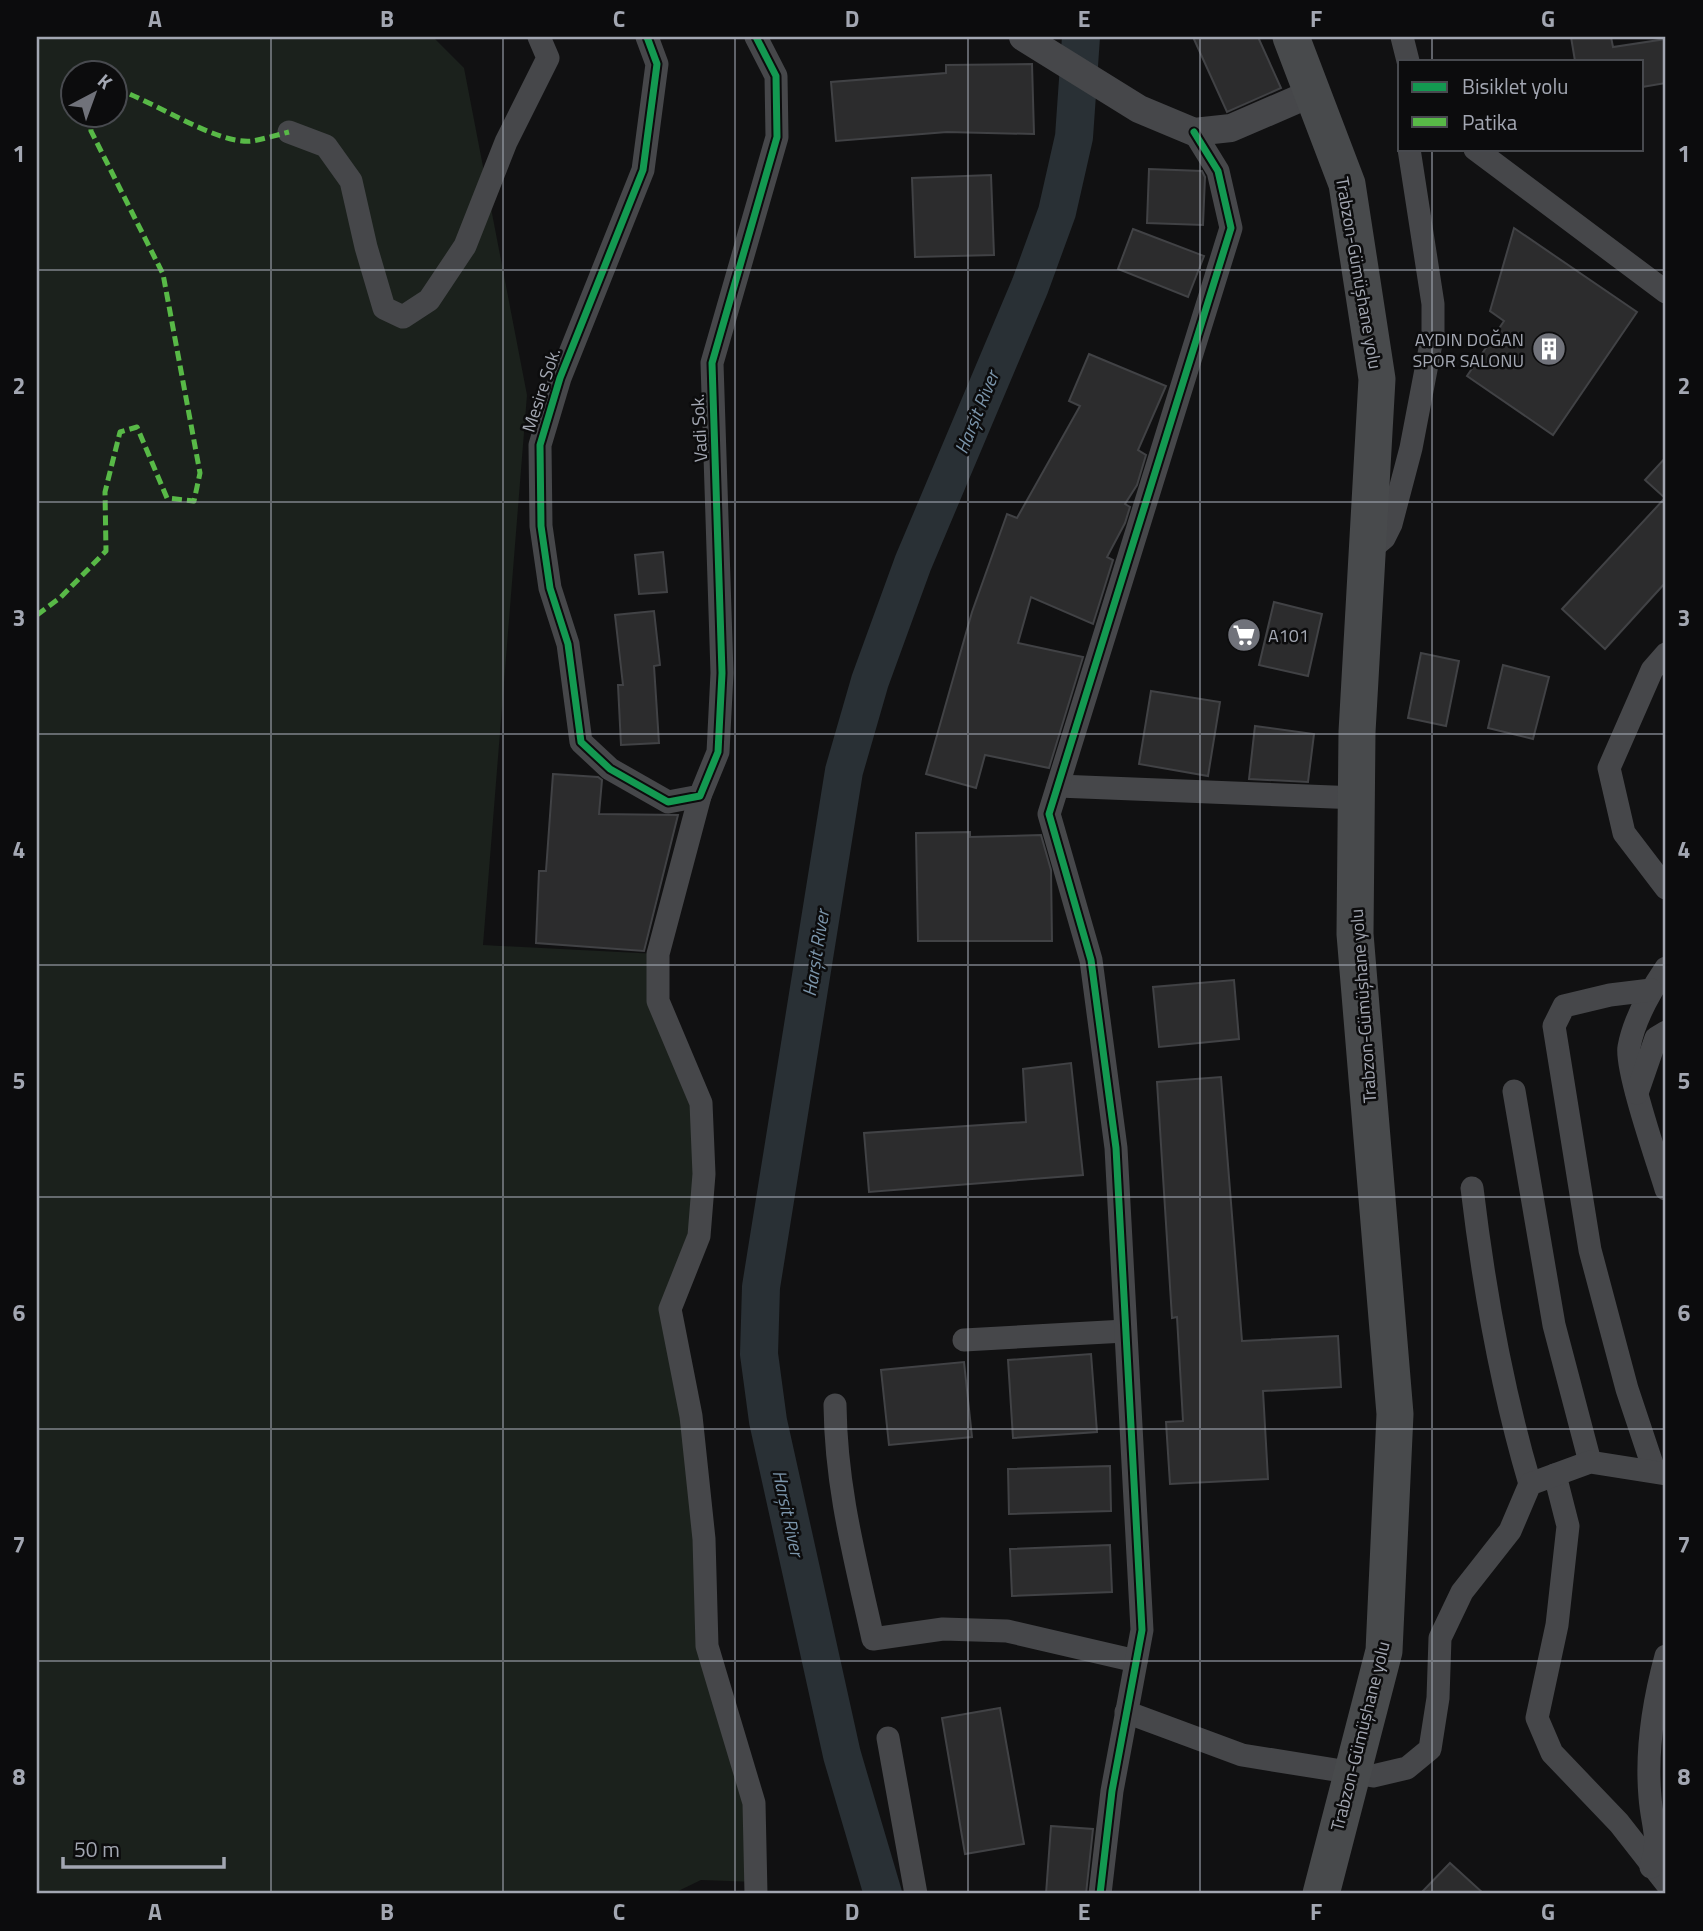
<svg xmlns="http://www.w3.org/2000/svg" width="1703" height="1931" font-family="'Titillium Web',sans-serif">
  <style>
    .green { fill: #1b211c; fill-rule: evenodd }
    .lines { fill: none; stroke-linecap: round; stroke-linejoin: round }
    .river { stroke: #293035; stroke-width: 38 }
    .building { fill: #2c2c2d; stroke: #414245; stroke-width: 2 }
    .minor { stroke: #46474a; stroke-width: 23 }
    .tertiary { stroke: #46474a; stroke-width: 28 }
    .primary { stroke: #484a4c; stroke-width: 37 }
    .quiet { stroke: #58b947; stroke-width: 5; stroke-dasharray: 10 5; stroke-linecap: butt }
    .cycleway-casing { stroke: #0c0c0d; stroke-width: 11 }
    .cycleway { stroke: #139951; stroke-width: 7 }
    .grid { fill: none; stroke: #a3a7b2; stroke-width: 2; stroke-opacity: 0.55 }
    .labels { text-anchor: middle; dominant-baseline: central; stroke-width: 5; stroke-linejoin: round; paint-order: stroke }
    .street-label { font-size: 18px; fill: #a3a7b2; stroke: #0c0c0d }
    .poi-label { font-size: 18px; fill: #a3a7b2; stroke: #0c0c0d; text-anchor: end }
    .water-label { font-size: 19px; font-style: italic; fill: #7b95ab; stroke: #0c0c0d }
    .neatline { fill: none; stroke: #a3a7b2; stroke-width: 2.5 }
    .grid-label { font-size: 23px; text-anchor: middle; font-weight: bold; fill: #a3a7b2 }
  </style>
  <rect width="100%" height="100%" fill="#111112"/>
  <path class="green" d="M 37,37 L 433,37 L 464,68 L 527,395 L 483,945 L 658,954 L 658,1001 L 701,1103 L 704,1174 L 670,1309 L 707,1646 L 754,1803 L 756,1882 L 701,1880 L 672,1894 L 37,1894 ZM 74,74 L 116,74 L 116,116 L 74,116 Z"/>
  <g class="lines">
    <path class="river" d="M 883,1894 L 842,1755 L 768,1421 L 759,1354 L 761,1287 L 844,771 L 870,681 L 913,563 L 1030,286 L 1057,212 L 1074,137 L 1081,37"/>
  </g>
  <g class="building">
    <path d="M 1193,37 L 1258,37 L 1281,88 L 1227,112 Z"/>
    <path d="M 1571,37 L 1611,37 L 1613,47 L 1666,39 L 1666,83 L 1642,87 L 1642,61 L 1575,61 Z"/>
    <path d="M 1032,64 L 1034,134 L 947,132 L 836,141 L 831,82 L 946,73 L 946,65 Z"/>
    <path d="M 1149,169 L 1202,171 L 1205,177 L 1203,225 L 1147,223 Z"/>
    <path d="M 991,175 L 994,255 L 915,257 L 912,178 Z"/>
    <path d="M 1514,228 L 1637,312 L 1553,435 L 1467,376 L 1504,321 L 1490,311 Z"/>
    <path d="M 1133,229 L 1204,256 L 1188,297 L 1118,269 Z"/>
    <path d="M 1089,354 L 1166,386 L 1138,450 L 1146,455 L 1137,485 L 1125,504 L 1130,507 L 1125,523 L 1107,557 L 1113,560 L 1093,624 L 1031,597 L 1018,643 L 1083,657 L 1049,768 L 985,755 L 976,788 L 926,774 L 972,612 L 1007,514 L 1017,518 L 1080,406 L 1069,401 Z"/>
    <path d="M 1666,457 L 1666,582 L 1605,649 L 1562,609 L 1665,498 L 1645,480 Z"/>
    <path d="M 663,552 L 667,592 L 639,594 L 635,555 Z"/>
    <path d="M 1274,602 L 1322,614 L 1308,676 L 1259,665 Z"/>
    <path d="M 654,611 L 660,665 L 654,666 L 659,743 L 621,745 L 618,685 L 623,685 L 615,615 Z"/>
    <path d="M 1421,653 L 1459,661 L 1446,726 L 1408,718 Z"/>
    <path d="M 1503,665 L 1549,677 L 1533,739 L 1488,728 Z"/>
    <path d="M 1151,691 L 1220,702 L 1208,776 L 1139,764 Z"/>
    <path d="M 1255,726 L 1314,734 L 1308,782 L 1249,779 Z"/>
    <path d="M 553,774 L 598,777 L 602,780 L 599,814 L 678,815 L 644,951 L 536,943 L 539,871 L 546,871 Z"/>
    <path d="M 970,832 L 970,837 L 1041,835 L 1051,870 L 1052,941 L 918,941 L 916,833 Z"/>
    <path d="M 1234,980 L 1239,1039 L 1159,1047 L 1153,987 Z"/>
    <path d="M 1071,1063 L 1083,1175 L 869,1192 L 864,1133 L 1026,1122 L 1023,1069 Z"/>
    <path d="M 1221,1077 L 1242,1341 L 1338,1336 L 1341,1387 L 1263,1391 L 1268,1479 L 1170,1484 L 1166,1422 L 1183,1421 L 1177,1317 L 1172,1318 L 1157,1082 Z"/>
    <path d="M 1091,1354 L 1097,1432 L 1013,1438 L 1008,1360 Z"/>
    <path d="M 964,1362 L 972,1437 L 889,1445 L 881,1370 Z"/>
    <path d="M 1110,1466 L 1111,1511 L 1009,1514 L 1008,1469 Z"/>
    <path d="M 1110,1545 L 1112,1592 L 1012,1596 L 1010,1549 Z"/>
    <path d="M 1000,1708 L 1024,1844 L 965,1854 L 942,1718 Z"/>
    <path d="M 1051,1826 L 1093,1829 L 1086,1894 L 1046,1894 Z"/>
    <path d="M 1450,1863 L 1484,1894 L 1420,1894 Z"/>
  </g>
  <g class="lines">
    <g class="minor">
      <path d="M 647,37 L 657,64 L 643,170 L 560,378 L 540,445 L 541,526 L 550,588 L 568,644 L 581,742 L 610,769 L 668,802 L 700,796 L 718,752 L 722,673 L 712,363 L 777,137 L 776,76 L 756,37"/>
      <path d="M 1402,37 L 1408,61"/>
      <path d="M 289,132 L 326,146 L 351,181 L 366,247 L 384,308 L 403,317 L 429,300 L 465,246 L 506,142 L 548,58 L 539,37"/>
      <path d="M 1475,149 L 1666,292"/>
      <path d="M 1365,554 L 1384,538 L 1391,524 L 1411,448 L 1433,333 L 1433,304 L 1409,149"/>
      <path d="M 1666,654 L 1652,670 L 1609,768 L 1624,833 L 1666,888"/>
      <path d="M 1058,786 L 1358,798"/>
      <path d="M 700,796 L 658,954 L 658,1001 L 701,1103 L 704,1174 L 699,1236 L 670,1309 L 691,1416 L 704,1539 L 707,1646 L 754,1803 L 756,1894"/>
      <path d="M 1666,968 C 1651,990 1634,1020 1629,1047 C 1625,1068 1658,1163 1666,1189"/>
      <path d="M 1651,990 L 1610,995 L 1564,1006 L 1554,1026 L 1590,1250 L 1627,1389 L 1654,1470"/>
      <path d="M 1514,1091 L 1554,1325 L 1590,1462"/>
      <path d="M 1637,1093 L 1656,1038 L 1666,1032"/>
      <path d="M 1472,1188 C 1484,1289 1501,1386 1530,1484"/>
      <path d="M 964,1340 L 1125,1331"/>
      <path d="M 835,1405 C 836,1489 855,1558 873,1639 L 943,1629 L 1007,1631 L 1136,1661"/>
      <path d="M 1555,1475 L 1568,1526 L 1557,1625 L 1537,1718 L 1552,1753 L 1619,1823 L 1666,1883"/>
      <path d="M 1126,1712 L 1242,1755 L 1373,1776 L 1407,1768 L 1430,1749 L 1438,1698 L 1440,1638 L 1462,1592 L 1510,1531 L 1530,1484 L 1590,1462 L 1666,1474"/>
      <path d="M 888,1738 L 916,1894"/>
      <path d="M 1651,1867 C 1661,1838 1652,1826 1650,1797 C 1646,1751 1654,1700 1666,1656"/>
      <path d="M 1100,1894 L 1112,1791 L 1142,1630 L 1116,1148 L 1091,960 L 1049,814 L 1231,228 L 1218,171 L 1194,132"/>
    </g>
    <path class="tertiary" d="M 1023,37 L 1139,109 L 1194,132 L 1231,128 L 1312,93"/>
    <path class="primary" d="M 1291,37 L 1347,184 L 1377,379 L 1357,732 L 1355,934 L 1395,1414 L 1384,1651 L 1321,1894"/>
    <g class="quiet">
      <path d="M 116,89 C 152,100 217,145 252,141 C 264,139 277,135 289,132"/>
      <path d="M 37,615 L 61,597 L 106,551 L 105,492 L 120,432 L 137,427 L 167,498 L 194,501 L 200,473 L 163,274 L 91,131 L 90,116"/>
    </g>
    <g class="cycleway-casing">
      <g id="cycleway">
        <path d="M 647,37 L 657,64 L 643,170 L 560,378 L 540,445 L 541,526 L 550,588 L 568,644 L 581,742 L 610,769 L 668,802 L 700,796 L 718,752 L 722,673 L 712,363 L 777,137 L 776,76 L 756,37"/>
        <path d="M 1100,1894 L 1112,1791 L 1142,1630 L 1116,1148 L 1091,960 L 1049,814 L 1231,228 L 1218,171 L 1194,132"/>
      </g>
    </g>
    <use href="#cycleway" class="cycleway"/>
  </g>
  <path class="grid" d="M 271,37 L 271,1894M 503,37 L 503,1894M 735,37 L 735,1894M 968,37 L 968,1894M 1200,37 L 1200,1894M 1432,37 L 1432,61M 1432,149 L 1432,1894M 37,270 L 1666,270M 37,502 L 1666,502M 37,734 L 1666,734M 37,965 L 1666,965M 37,1197 L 1666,1197M 37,1429 L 1666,1429M 37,1661 L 1666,1661"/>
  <defs>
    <g id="building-disc" transform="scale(1.75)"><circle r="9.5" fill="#70727a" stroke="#0c0c0d"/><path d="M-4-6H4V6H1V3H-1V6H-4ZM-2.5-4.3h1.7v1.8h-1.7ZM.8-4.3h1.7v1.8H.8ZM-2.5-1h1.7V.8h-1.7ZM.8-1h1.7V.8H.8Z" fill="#fff"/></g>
    <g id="supermarket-disc" transform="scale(1.75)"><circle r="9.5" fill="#70727a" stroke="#0c0c0d"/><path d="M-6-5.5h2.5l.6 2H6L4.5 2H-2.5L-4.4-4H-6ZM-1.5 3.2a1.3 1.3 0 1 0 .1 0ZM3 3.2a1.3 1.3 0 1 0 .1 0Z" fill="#fff"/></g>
  </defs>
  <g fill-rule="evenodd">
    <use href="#building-disc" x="1549" y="349"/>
    <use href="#supermarket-disc" x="1244" y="635"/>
  </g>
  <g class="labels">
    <g class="street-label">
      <text transform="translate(1359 273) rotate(80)">Trabzon-Gümüşhane yolu</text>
      <text transform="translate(541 390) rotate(-72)">Mesire Sok.</text>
      <text transform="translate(699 428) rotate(-93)">Vadi Sok.</text>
      <text transform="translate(1363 1006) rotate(-94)">Trabzon-Gümüşhane yolu</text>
      <text transform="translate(1360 1736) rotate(-76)">Trabzon-Gümüşhane yolu</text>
    </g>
    <g class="poi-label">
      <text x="1524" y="339">AYDIN DOĞAN<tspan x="1524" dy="21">SPOR SALONU</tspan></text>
      <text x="1268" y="635" text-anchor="start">A101</text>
    </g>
    <g class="water-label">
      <text transform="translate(976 412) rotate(-68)">Harşit River</text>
      <text transform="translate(815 953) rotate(-81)">Harşit River</text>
      <text transform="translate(789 1513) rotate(78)">Harşit River</text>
    </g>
  </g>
  <rect width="1703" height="1931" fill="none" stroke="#0c0c0d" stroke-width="77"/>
  <rect x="1398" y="60" width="245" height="91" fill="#0c0c0d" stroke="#484a4f" stroke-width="2"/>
  <rect x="1412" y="82" width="35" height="10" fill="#139951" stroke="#484a4f" stroke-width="2"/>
  <text x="1462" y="94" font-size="21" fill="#a3a7b2">Bisiklet yolu</text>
  <rect x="1412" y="117" width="35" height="10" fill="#58b947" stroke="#484a4f" stroke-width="2"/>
  <text x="1462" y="130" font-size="21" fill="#a3a7b2">Patika</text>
  <g transform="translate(94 94) rotate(41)"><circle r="33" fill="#0c0c0d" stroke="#484a4f" stroke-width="2"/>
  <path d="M0-5L12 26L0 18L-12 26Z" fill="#70727a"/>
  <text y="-10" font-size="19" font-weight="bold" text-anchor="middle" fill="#a3a7b2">K</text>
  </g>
  <path d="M63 1857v10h161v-10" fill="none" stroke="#a3a7b2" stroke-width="3.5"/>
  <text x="74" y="1857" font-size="21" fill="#a3a7b2" stroke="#0c0c0d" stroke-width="5" paint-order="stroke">50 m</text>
  <rect x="38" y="38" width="1626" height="1854" class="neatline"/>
  <g class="grid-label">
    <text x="155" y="27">A</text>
    <text x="387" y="27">B</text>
    <text x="619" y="27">C</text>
    <text x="852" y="27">D</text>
    <text x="1084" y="27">E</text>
    <text x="1316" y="27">F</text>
    <text x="1548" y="27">G</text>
    <text x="19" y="162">1</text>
    <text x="1684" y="162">1</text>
    <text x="19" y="394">2</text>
    <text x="1684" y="394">2</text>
    <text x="19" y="626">3</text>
    <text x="1684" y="626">3</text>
    <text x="19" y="858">4</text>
    <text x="1684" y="858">4</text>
    <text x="19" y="1089">5</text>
    <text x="1684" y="1089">5</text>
    <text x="19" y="1321">6</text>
    <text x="1684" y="1321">6</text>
    <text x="19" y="1553">7</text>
    <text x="1684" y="1553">7</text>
    <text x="19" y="1785">8</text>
    <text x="1684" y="1785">8</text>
    <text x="155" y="1920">A</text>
    <text x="387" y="1920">B</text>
    <text x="619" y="1920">C</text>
    <text x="852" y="1920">D</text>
    <text x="1084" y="1920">E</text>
    <text x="1316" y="1920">F</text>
    <text x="1548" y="1920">G</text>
  </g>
</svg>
